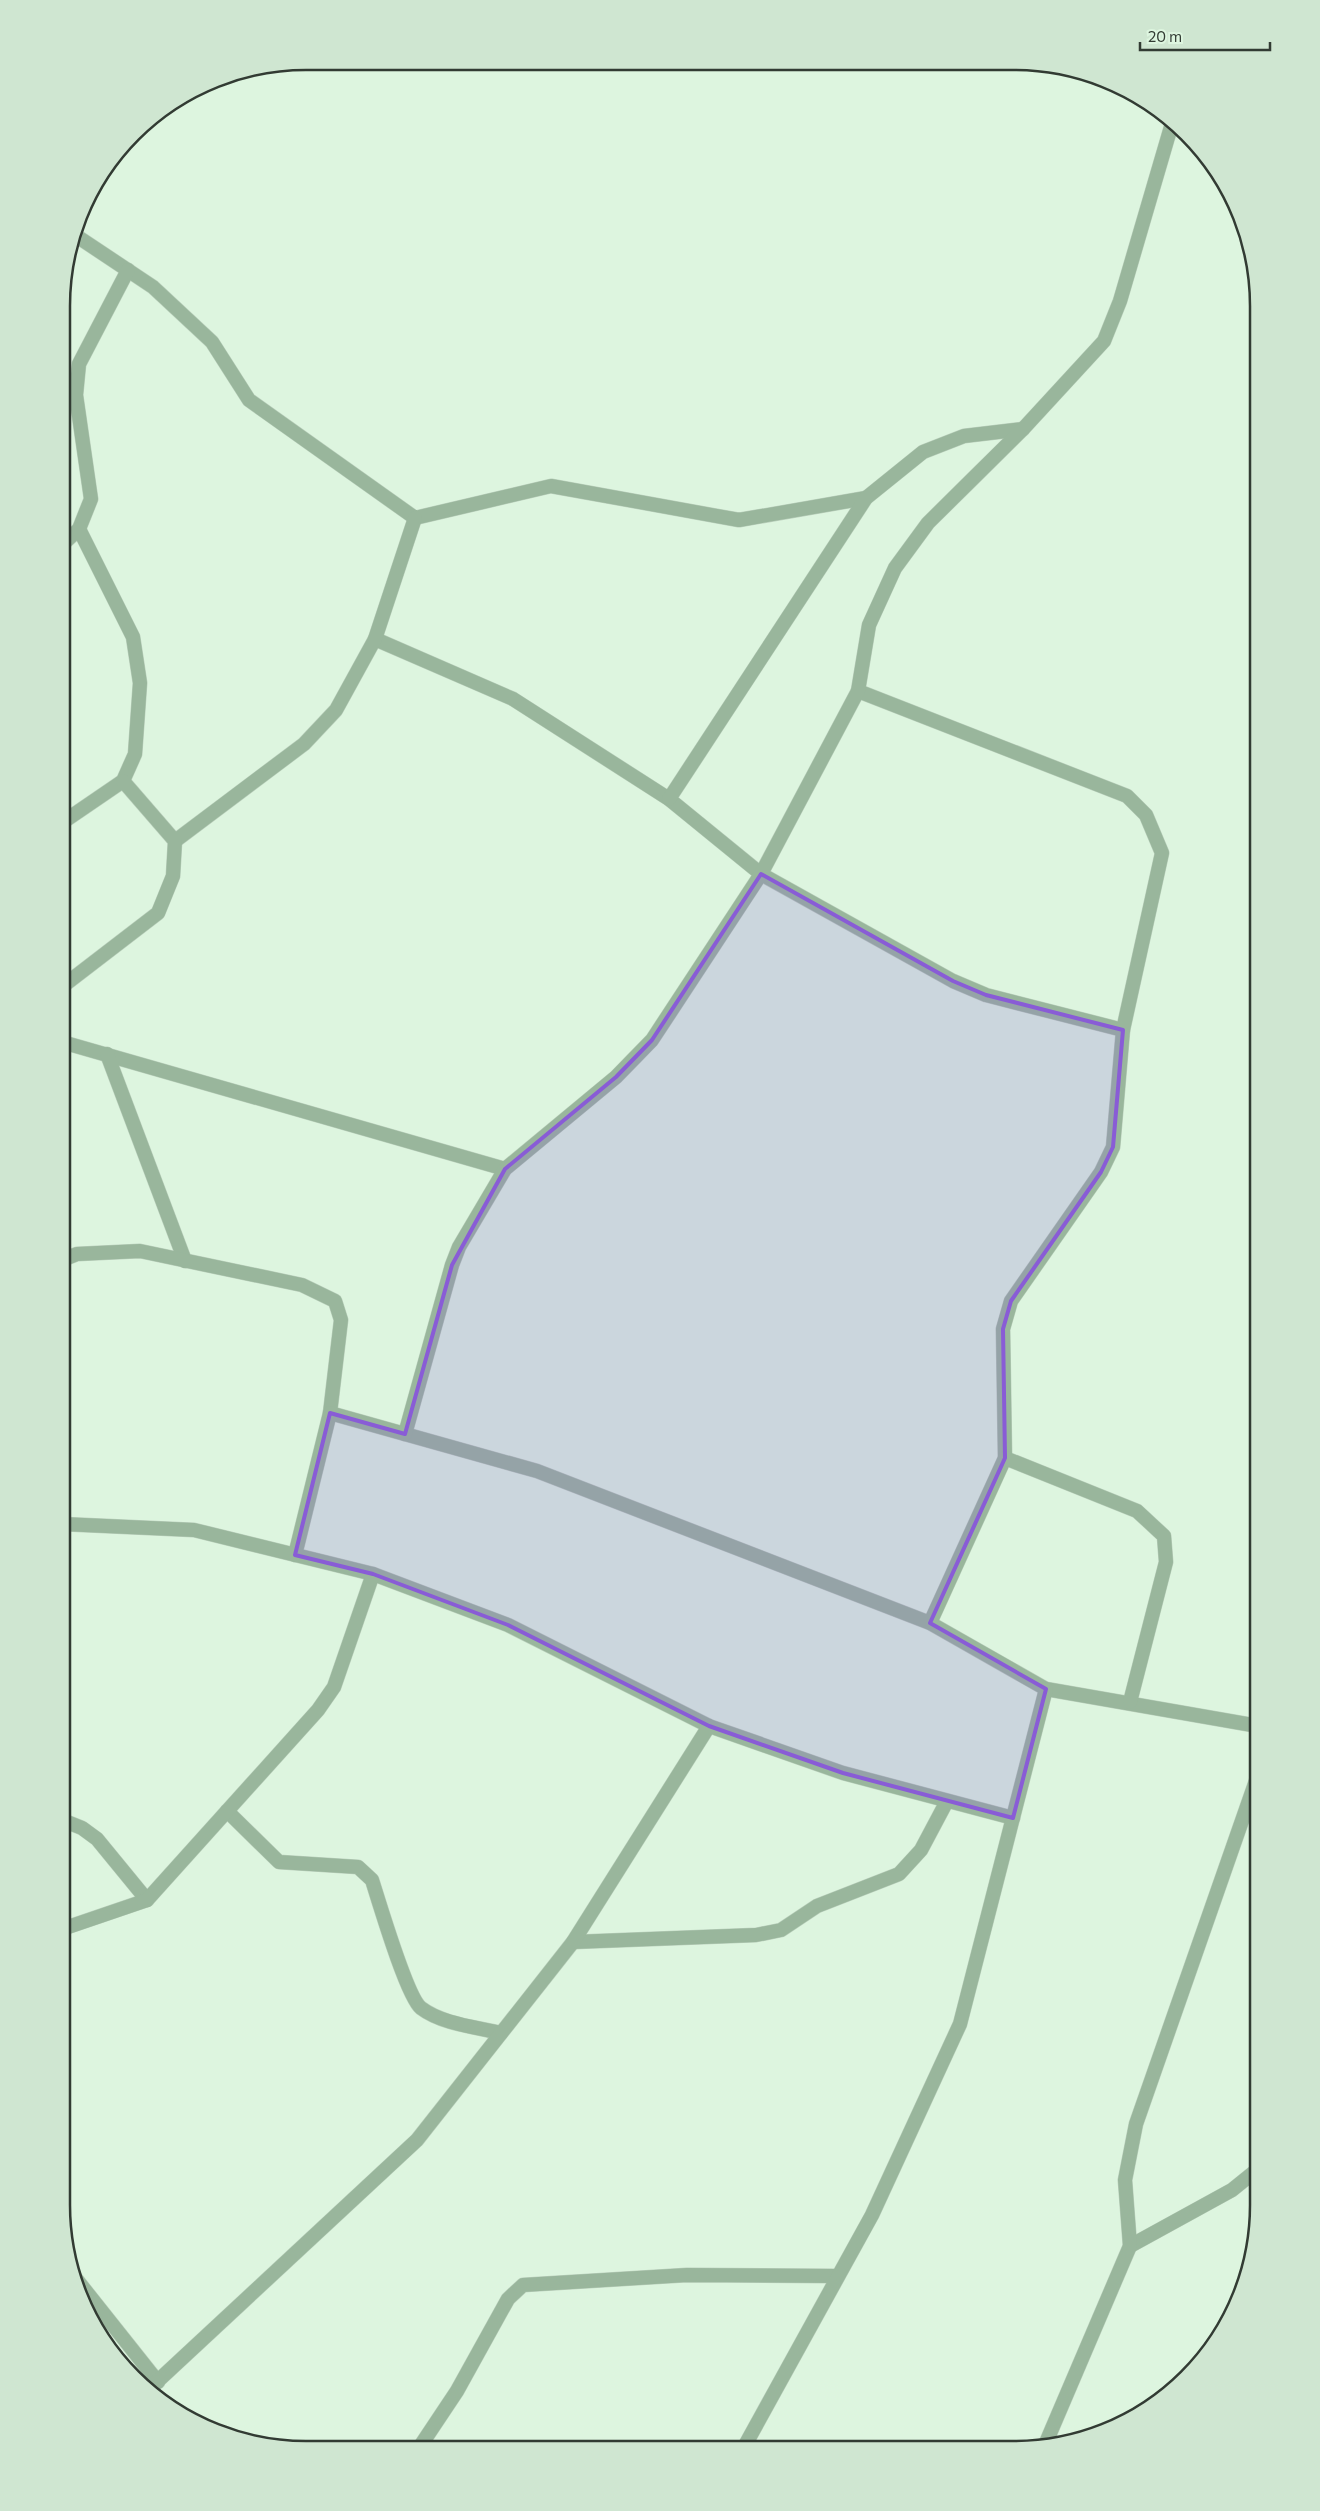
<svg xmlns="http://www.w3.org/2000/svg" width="1320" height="2511" font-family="Commissioner,sans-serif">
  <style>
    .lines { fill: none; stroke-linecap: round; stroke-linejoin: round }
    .minor-casing { stroke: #bbd0bd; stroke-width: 15 }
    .minor { stroke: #99b69c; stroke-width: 14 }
    .marked { fill: #895cd6; fill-opacity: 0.2; stroke: #895cd6; stroke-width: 4; stroke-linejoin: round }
    .rim { fill: none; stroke: #323b33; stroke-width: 2.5 }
  </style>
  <rect width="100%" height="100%" fill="#ddf5df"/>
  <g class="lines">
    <g class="minor-casing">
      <g id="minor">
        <path d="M 75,235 L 153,287 L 212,342 L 249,400 L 415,518 L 551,486 L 739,520 L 866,498"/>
        <path d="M 63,544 L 79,529 L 91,499 L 76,395 L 79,364 L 128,270"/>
        <path d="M 375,639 L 513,699 L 669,799 L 761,874 L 953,981 L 986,995 L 1123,1030"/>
        <path d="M 858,691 L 1127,796 L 1146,815 L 1162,853 L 1123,1030 L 1113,1147 L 1101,1172 L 1011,1301 L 1003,1329 L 1005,1458 L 930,1623"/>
        <path d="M 669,799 L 866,498 L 923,452 L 964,436 L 1023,429"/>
        <path d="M 63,822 L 123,781 L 135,754 L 140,683 L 133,637 L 79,529"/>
        <path d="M 175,841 L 304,744 L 336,710 L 375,639 L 415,518"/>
        <path d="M 63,986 L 158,913 L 173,876 L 175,841 L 123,781"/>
        <path d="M 62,1042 L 505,1169"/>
        <path d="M 107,1054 L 185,1261"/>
        <path d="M 62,1260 L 77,1254 L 140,1251 L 302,1285 L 335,1301 L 341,1320 L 330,1413 L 295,1555"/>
        <path d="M 330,1413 L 537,1471 L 930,1623 L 1046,1689 L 1258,1726"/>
        <path d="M 405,1434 L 452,1265 L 459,1247 L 505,1169 L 616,1077 L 652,1040 L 761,874 L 858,691 L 869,625 L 895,568 L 928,523 L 1023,429 L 1104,341 L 1120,301 L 1173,120"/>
        <path d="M 1005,1458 L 1137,1511 L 1164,1536 L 1166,1562 L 1130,1702"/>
        <path d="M 62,1524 L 194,1530 L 373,1574 L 508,1625 L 709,1726 L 843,1773 L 1013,1818"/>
        <path d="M 227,1811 L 279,1862 L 358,1867 L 372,1880 C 379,1902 407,1997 421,2008 C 442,2024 476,2027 501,2033"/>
        <path d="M 62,1820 L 82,1828 L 97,1839 L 147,1900"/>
        <path d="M 62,1929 L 147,1900 L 318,1710 L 334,1687 L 373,1574"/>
        <path d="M 573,1942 L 756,1935 L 781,1930 L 817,1906 L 899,1874 L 921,1850 L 947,1801"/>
        <path d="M 1130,2246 L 1232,2190 L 1258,2169"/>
        <path d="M 73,2275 L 158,2382"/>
        <path d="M 147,2391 L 417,2140 L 573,1942 L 709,1726"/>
        <path d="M 1045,2445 L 1130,2246 L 1125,2180 L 1136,2124 L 1258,1775"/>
        <path d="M 419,2448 L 457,2391 L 508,2299 L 523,2285 L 687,2275 L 836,2276"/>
        <path d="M 743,2449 L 872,2215 L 960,2024 L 1046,1689"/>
      </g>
    </g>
    <use href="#minor" class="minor"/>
  </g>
  <path class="marked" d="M 761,874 L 953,981 L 986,995 L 1123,1030 L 1113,1147 L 1101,1172 L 1011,1301 L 1003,1329 L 1005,1458 L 930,1623 L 1046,1689 L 1013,1818 L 843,1773 L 709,1726 L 508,1625 L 373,1574 L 295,1555 L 330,1413 L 405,1434 L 452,1265 L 505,1169 L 616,1077 L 652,1040 Z"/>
  <path d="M0 0H1320V2511H0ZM306 70H1014A236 236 0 0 1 1250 306V2205A236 236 0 0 1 1014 2441H306A236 236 0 0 1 70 2205V306A236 236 0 0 1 306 70Z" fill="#cfe6d1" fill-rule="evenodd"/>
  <path class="rim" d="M306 70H1014A236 236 0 0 1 1250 306V2205A236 236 0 0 1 1014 2441H306A236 236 0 0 1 70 2205V306A236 236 0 0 1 306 70Z"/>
  <path d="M1140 42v8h130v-8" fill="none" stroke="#323b33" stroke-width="2.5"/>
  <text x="1148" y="42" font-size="15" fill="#323b33" stroke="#ddf5df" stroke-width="4" paint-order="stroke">20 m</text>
</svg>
